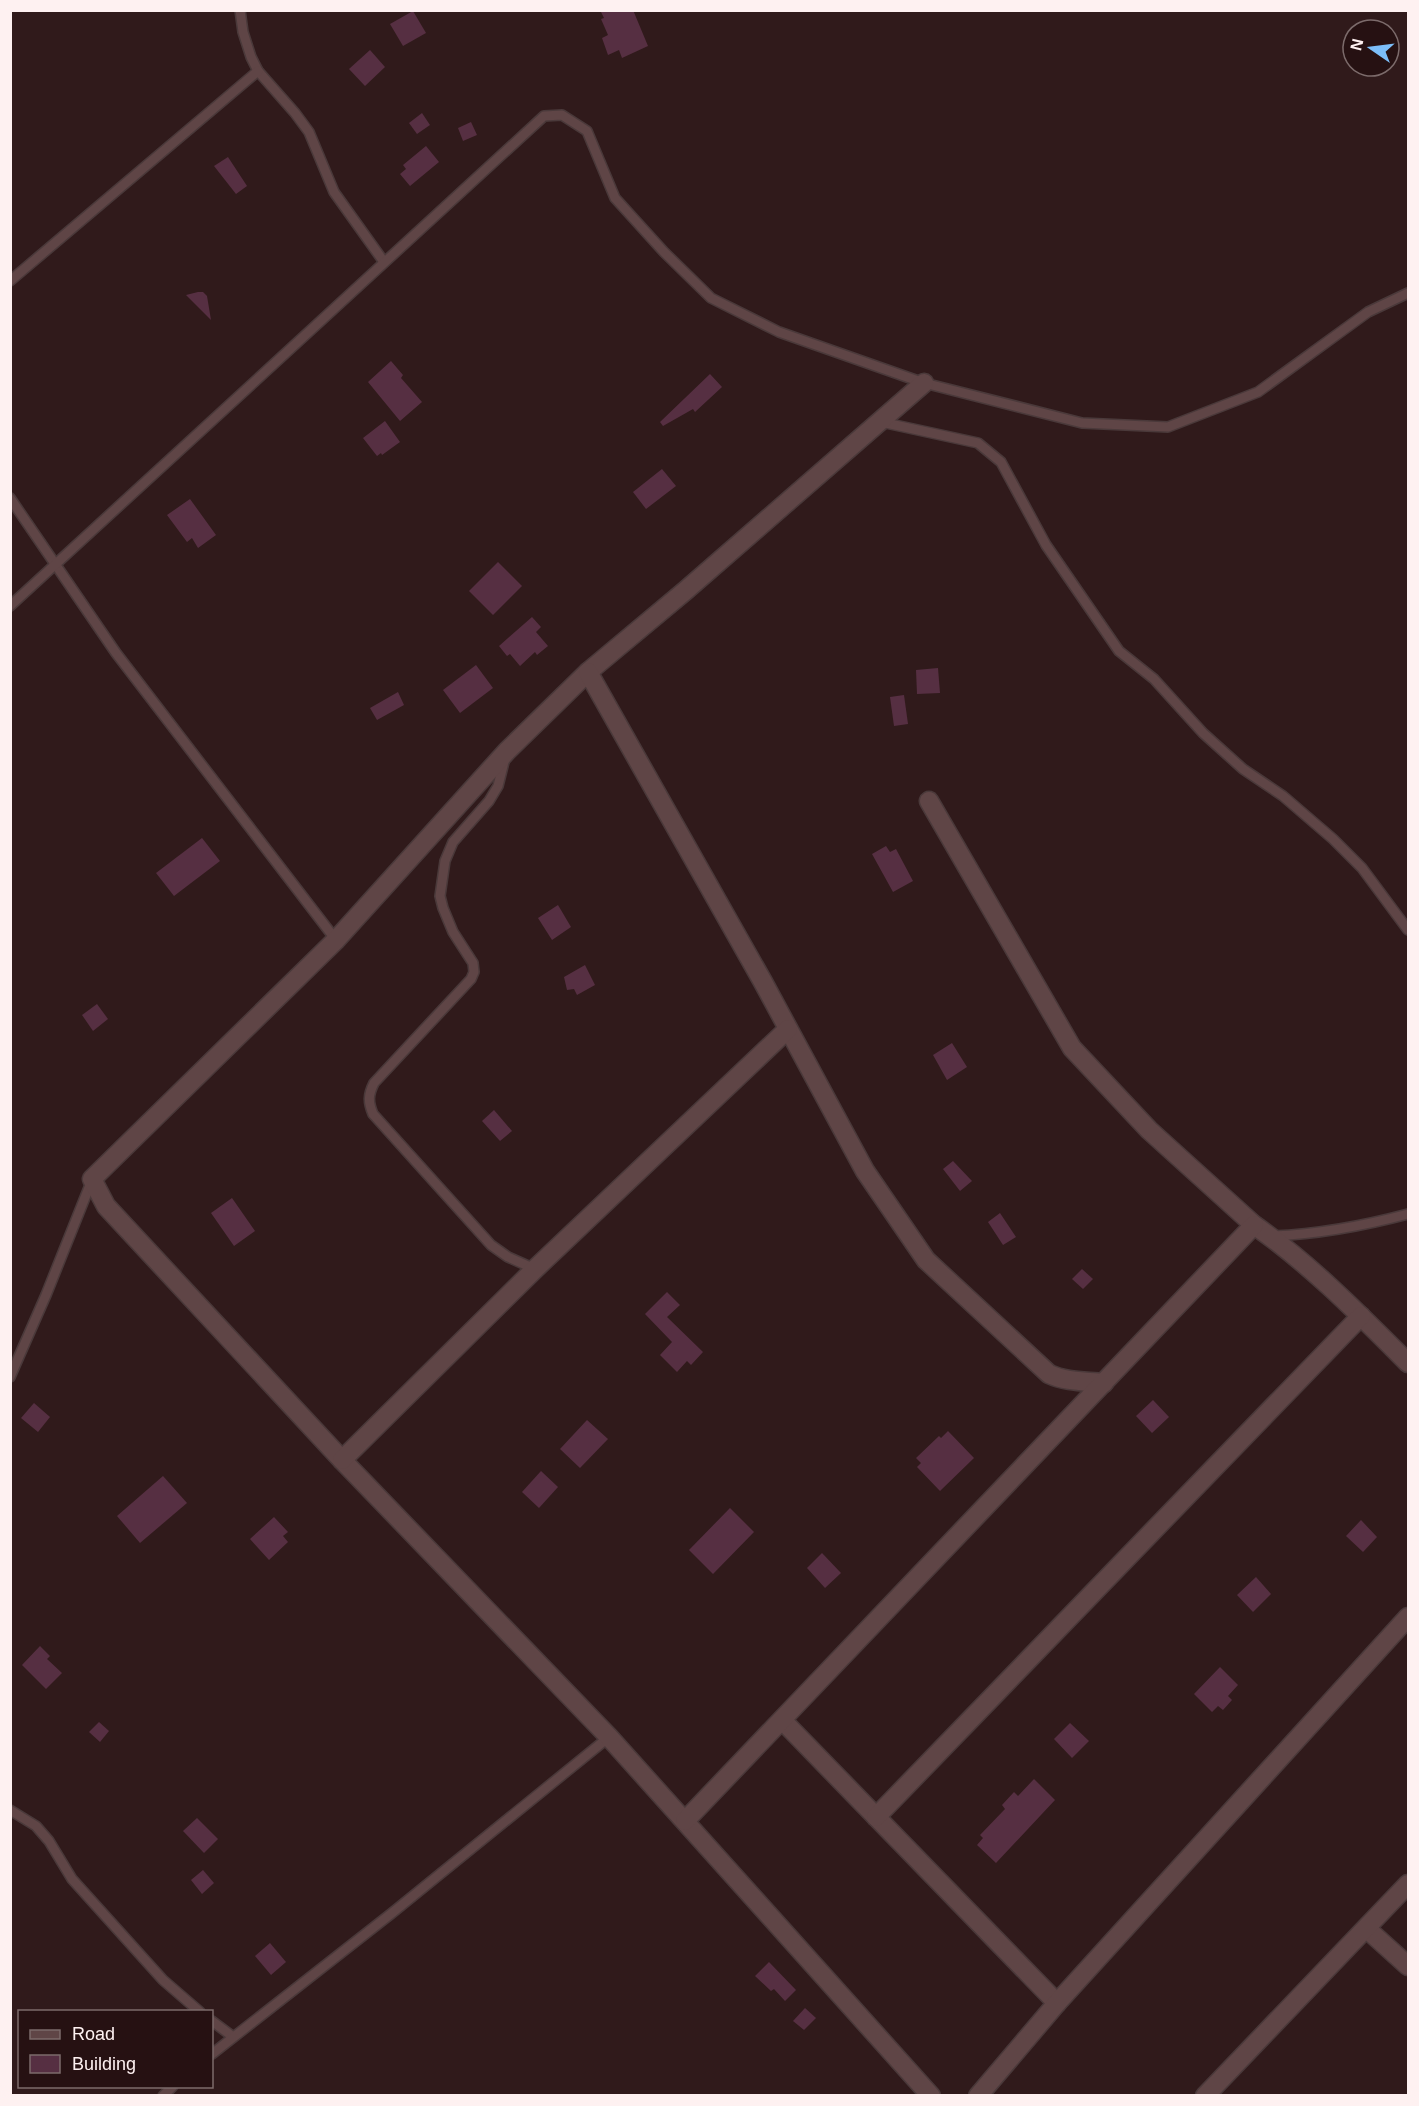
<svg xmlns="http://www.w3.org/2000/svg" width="1419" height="2106" font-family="Arial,sans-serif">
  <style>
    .building { fill: #562f42 }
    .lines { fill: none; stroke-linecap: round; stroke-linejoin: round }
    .lane-casing { stroke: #4a393a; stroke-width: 12 }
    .street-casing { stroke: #4a393a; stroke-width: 21 }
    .lane { stroke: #5f4546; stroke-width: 9 }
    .street { stroke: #5f4546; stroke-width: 18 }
  </style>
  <rect width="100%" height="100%" fill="#301a1b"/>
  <g class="building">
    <path d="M 600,10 L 633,10 L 648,46 L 622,58 L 619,50 L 608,55 L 602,38 L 608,35 L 601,19 L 604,18 Z"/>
    <path d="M 413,11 L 426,33 L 403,46 L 390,24 Z"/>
    <path d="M 370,50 L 385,67 L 365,86 L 349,69 Z"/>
    <path d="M 422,113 L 430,125 L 417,134 L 409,123 Z"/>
    <path d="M 471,122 L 477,135 L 463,141 L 458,128 Z"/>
    <path d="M 426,146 L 439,162 L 410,186 L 400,174 L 406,169 L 403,165 Z"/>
    <path d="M 228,157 L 247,186 L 236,194 L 214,166 Z"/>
    <path d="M 198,292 L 203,292 L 207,296 L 211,320 L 186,295 Z"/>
    <path d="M 391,361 L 403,375 L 401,378 L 422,402 L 400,421 L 368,382 Z"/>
    <path d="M 710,374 L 722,387 L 695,412 L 693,409 L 663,426 L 660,422 Z"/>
    <path d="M 385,421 L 400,442 L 382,455 L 381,453 L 377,456 L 363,438 Z"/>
    <path d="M 662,469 L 676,486 L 646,509 L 633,492 Z"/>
    <path d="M 190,499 L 216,535 L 198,548 L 192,538 L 187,542 L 167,515 Z"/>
    <path d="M 498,562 L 522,586 L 493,615 L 469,591 Z"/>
    <path d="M 532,617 L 541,627 L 536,632 L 548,646 L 537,655 L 535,652 L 520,666 L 510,654 L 507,656 L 499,646 Z"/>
    <path d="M 476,665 L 493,688 L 460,713 L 443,690 Z"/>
    <path d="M 938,668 L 940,693 L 917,694 L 916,670 Z"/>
    <path d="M 398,692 L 404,705 L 377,720 L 370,708 Z"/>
    <path d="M 904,695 L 908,724 L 894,726 L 890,697 Z"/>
    <path d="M 202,838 L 220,861 L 174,896 L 156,873 Z"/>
    <path d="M 886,846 L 890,852 L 896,849 L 913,881 L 893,892 L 872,854 Z"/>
    <path d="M 558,905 L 571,927 L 552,940 L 538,918 Z"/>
    <path d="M 585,965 L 595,985 L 577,995 L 574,989 L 567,990 L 564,977 Z"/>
    <path d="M 97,1004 L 108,1019 L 93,1031 L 82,1015 Z"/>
    <path d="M 952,1043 L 967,1067 L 947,1080 L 933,1055 Z"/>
    <path d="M 494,1110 L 512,1131 L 500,1141 L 482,1121 Z"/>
    <path d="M 953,1161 L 972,1181 L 960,1191 L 943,1169 Z"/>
    <path d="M 232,1198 L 255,1231 L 234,1246 L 211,1213 Z"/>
    <path d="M 1000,1213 L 1016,1237 L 1003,1245 L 988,1222 Z"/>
    <path d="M 1082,1269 L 1093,1279 L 1083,1289 L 1072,1279 Z"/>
    <path d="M 667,1292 L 680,1305 L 667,1317 L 703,1352 L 691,1365 L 687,1361 L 677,1372 L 660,1355 L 672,1342 L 645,1314 Z"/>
    <path d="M 1153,1400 L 1169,1417 L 1152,1433 L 1136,1416 Z"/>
    <path d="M 34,1403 L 50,1417 L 38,1432 L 21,1418 Z"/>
    <path d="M 587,1420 L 608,1439 L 580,1468 L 560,1449 Z"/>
    <path d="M 948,1431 L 974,1458 L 940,1491 L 917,1467 L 921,1463 L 916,1458 L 939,1436 L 941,1438 Z"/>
    <path d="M 541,1471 L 558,1487 L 539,1508 L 522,1492 Z"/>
    <path d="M 163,1476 L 187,1503 L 140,1543 L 117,1516 Z"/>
    <path d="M 730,1508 L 754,1532 L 713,1574 L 689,1550 Z"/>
    <path d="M 274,1517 L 288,1532 L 283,1536 L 288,1542 L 269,1560 L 250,1539 Z"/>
    <path d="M 1361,1520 L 1377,1537 L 1363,1552 L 1346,1536 Z"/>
    <path d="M 822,1553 L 841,1573 L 825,1588 L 807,1568 Z"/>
    <path d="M 1256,1577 L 1271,1594 L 1253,1612 L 1237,1595 Z"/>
    <path d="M 40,1646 L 50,1656 L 47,1659 L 62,1673 L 46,1689 L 22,1665 Z"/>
    <path d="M 1220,1667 L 1238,1685 L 1228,1696 L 1232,1700 L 1223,1710 L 1218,1706 L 1212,1712 L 1194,1694 Z"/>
    <path d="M 99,1722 L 109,1731 L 100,1742 L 89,1732 Z"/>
    <path d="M 1070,1723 L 1089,1741 L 1072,1758 L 1054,1739 Z"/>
    <path d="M 1034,1779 L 1055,1800 L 996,1863 L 977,1845 L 983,1838 L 980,1835 L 1005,1809 L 1002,1805 L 1014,1792 L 1018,1796 Z"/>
    <path d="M 197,1818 L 218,1839 L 204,1853 L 183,1831 Z"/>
    <path d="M 203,1870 L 214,1883 L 202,1894 L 191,1880 Z"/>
    <path d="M 270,1943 L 286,1962 L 271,1975 L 255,1956 Z"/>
    <path d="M 769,1962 L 796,1990 L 785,2001 L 774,1989 L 771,1991 L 755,1976 Z"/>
    <path d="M 805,2008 L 816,2018 L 804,2030 L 793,2021 Z"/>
  </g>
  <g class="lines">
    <g class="lane-casing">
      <g id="lane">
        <path d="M 240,10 L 243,32 L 251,57 L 258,71 L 295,113 L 309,132 L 334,192 L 384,262"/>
        <path d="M 10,281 L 258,71"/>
        <path d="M 881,422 L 978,443 L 1001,462 L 1046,545 L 1119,651 L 1154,679 L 1203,733 L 1243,769 L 1283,796 L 1333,839 L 1362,868 L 1408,930"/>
        <path d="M 10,498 L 116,653 L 336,940"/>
        <path d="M 10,606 L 544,116 L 562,115 L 587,131 L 615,198 L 664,252 L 711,298 L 779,332 L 924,383 L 1082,423 L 1168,427 L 1258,392 L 1368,312 L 1408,293"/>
        <path d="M 505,758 L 498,786 L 489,801 L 453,842 L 445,861 L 440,896 L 443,908 L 453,932 L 473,963 L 474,972 L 471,979 L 374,1083 C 368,1095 368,1102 373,1114 L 491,1245 L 508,1257 L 535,1269"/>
        <path d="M 1273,1236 C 1320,1234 1363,1226 1408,1214"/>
        <path d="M 10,1377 L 46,1295 L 92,1180"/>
        <path d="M 10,1810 L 36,1826 L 49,1841 L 72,1879 L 163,1980 L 200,2012"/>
        <path d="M 212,2021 L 232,2036"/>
        <path d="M 212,2054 L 392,1913 L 609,1737"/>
        <path d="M 163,2096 L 173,2086"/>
      </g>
    </g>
    <g class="street-casing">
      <g id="street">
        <path d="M 924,383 L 685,591 L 588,672 L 507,751 L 336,940 L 92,1179 L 106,1206 L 342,1460 L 609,1737 L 931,2096"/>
        <path d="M 588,672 L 763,982 L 865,1171 L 926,1260 L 1049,1374 C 1066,1382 1086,1381 1104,1383"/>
        <path d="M 929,801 L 1072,1048 L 1149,1130 L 1254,1225 C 1309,1263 1361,1316 1408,1363"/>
        <path d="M 342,1460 L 535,1269 L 788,1029"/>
        <path d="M 782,1720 L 1057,2003"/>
        <path d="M 876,1817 L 1361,1316"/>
        <path d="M 685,1821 L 1254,1225"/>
        <path d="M 1367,1929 L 1408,1966"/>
        <path d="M 978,2096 L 1057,2003 L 1408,1617"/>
        <path d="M 1205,2096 L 1408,1884"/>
      </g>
    </g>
    <use href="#lane" class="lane"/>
    <use href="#street" class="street"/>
  </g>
  <rect width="1419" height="2106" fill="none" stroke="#fef1f1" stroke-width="24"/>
  <rect x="18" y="2010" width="195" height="78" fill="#261112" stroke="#7c6b6b" stroke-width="1.5"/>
  <rect x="30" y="2030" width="30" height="9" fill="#5f4546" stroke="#7c6b6b" stroke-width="1.5"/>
  <text x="72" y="2040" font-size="18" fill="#fef1f1">Road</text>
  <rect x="30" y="2055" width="30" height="18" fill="#562f42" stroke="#7c6b6b" stroke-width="1.5"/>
  <text x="72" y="2070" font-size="18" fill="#fef1f1">Building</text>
  <g transform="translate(1371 48) rotate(284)"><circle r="28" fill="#261112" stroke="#7c6b6b" stroke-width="1.5"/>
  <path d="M0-4.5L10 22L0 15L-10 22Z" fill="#7cbef9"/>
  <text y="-9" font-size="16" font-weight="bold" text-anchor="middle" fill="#fef1f1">N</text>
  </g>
</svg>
